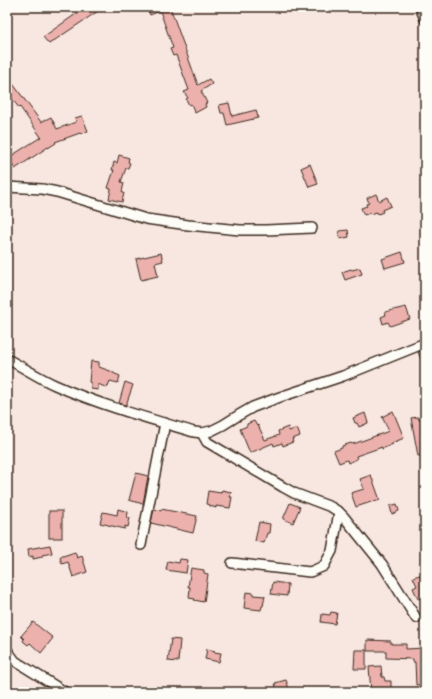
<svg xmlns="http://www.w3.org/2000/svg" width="432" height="699" font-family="'Gochi Hand',sans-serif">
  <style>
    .building { fill: #ecb1ad; stroke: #3b2a1e }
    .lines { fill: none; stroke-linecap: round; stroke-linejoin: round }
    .street-casing { stroke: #3b2a1e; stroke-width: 12 }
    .street { stroke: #fdfcf7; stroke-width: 9 }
  </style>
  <rect width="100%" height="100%" fill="#f8e6e1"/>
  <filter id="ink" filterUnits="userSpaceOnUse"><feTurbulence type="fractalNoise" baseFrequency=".025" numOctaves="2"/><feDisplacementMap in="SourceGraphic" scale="8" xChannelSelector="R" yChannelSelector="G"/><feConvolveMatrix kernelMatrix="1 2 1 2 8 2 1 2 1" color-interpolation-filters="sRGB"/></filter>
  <g filter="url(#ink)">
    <g class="building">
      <path d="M 86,7 L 104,7 L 49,44 L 43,37 Z"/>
      <path d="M 147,7 L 170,7 L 198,85 L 209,79 L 212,84 L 201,91 L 207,103 L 205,104 L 206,107 L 195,113 L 191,104 L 189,105 L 186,99 L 188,98 L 184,92 L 189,90 L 176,55 L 173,56 L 170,49 L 173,48 L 160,11 L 150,15 Z"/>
      <path d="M 7,76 L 19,92 L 41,122 L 51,117 L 57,129 L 76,122 L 75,118 L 82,116 L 88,131 L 81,134 L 80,133 L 55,142 L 56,143 L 48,148 L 48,147 L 15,169 L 8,158 L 41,137 L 20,107 L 19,108 L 7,92 Z"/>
      <path d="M 229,103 L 232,116 L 256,110 L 258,118 L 227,125 L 224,113 L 221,113 L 219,105 Z"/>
      <path d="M 119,155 L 129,158 L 128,162 L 130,163 L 128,168 L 126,168 L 121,182 L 124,183 L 122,192 L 124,193 L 122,202 L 109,199 L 111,189 L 108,188 L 114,170 L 112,170 L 114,162 L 117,163 Z"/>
      <path d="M 310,164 L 318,184 L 309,187 L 301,168 Z"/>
      <path d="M 376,194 L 379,201 L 387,197 L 391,206 L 382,210 L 383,212 L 378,214 L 377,212 L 370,214 L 370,213 L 364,215 L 361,208 L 367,206 L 366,204 L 369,203 L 367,198 Z"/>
      <path d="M 348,230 L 349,237 L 340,239 L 339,231 Z"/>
      <path d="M 402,252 L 405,262 L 385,268 L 382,259 Z"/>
      <path d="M 161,253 L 163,261 L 155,263 L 158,276 L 141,280 L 136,259 Z"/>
      <path d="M 360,268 L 362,274 L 345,280 L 342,272 L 351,269 L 352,270 Z"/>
      <path d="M 406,307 L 410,319 L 390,326 L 388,322 L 383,324 L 381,317 L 386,315 L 385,312 Z"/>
      <path d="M 425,349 L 425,369 L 418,352 Z"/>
      <path d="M 91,361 L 99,362 L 99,367 L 113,372 L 113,373 L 120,376 L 118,383 L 110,381 L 107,388 L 98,384 L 98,390 L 91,389 L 91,383 L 89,382 Z"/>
      <path d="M 125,382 L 133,385 L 126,405 L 119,403 Z"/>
      <path d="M 393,411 L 404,438 L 392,443 L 393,444 L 382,449 L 382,447 L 356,456 L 357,459 L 348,463 L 347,460 L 339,463 L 334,451 L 342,448 L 342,446 L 351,443 L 352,444 L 356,443 L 389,431 L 382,417 Z"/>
      <path d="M 365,413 L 368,423 L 359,427 L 357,423 L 355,423 L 353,418 Z"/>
      <path d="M 418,417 L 419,420 L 425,418 L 425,430 L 421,431 L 423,442 L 425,442 L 425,455 L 418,456 L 411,418 Z"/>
      <path d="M 254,421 L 257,426 L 258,425 L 265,440 L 279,435 L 278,431 L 288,427 L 289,431 L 297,428 L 300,436 L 292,439 L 293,442 L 283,446 L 282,443 L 274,446 L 273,443 L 250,453 L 240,429 L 247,426 L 247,424 Z"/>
      <path d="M 136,473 L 148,476 L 143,504 L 129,500 Z"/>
      <path d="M 371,475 L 380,500 L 374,502 L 374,501 L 356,507 L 351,493 L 364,489 L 360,479 Z"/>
      <path d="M 222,490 L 231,492 L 230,497 L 232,497 L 230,508 L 216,506 L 216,508 L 210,506 L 210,505 L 206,504 L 208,491 L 221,493 Z"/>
      <path d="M 290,503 L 300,507 L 293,523 L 283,519 Z"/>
      <path d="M 397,504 L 399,511 L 392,514 L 390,506 Z"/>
      <path d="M 118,509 L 128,512 L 127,518 L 130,518 L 128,527 L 125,526 L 125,529 L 100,523 L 103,512 L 117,515 Z"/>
      <path d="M 154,509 L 161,511 L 161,509 L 197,516 L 193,533 L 151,523 Z"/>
      <rect x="49" y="511" width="13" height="27"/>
      <path d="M 259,522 L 270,524 L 269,533 L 267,533 L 264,543 L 255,541 Z"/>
      <path d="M 50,545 L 52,553 L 42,555 L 42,557 L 33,559 L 33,556 L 29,557 L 28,549 Z"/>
      <path d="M 75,552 L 77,558 L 82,556 L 87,572 L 73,577 L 68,562 L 62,564 L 60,557 Z"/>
      <path d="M 180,559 L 188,560 L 186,573 L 166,570 L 168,561 L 179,563 Z"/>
      <path d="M 191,568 L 204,570 L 204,573 L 208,574 L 204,602 L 194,600 L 195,599 L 189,598 L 190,587 L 188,587 Z"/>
      <path d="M 420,575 L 425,587 L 425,596 L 418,599 L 413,588 L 417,586 L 413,577 Z"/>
      <path d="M 273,582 L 288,584 L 287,596 L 271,594 Z"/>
      <path d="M 246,592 L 254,593 L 253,595 L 265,596 L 263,606 L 262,606 L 261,610 L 244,608 Z"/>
      <path d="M 331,612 L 337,613 L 335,624 L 321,622 L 322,614 L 330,615 Z"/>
      <path d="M 33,622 L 53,638 L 41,653 L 30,643 L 28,645 L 23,641 L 24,639 L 21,636 Z"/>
      <path d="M 171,639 L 180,640 L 178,662 L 168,661 Z"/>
      <path d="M 367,640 L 391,641 L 391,644 L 406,644 L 406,649 L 425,648 L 425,664 L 422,664 L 424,684 L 416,685 L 415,662 L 413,662 L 413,659 L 386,658 L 386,651 L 367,651 Z"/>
      <path d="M 207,649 L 215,651 L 214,652 L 221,653 L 219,662 L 205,659 Z"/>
      <path d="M 355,650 L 366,650 L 366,669 L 354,669 Z"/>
      <path d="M 381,666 L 382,677 L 384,677 L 385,681 L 391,681 L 391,689 L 385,689 L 385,692 L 371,692 L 369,667 Z"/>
      <path d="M 286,680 L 290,692 L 277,692 L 275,683 Z"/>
    </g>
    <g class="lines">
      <g class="street-casing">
        <g id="street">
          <path d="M 420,7 L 425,19"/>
          <path d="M 7,187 L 42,189 L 57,192 L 146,219 L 188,225 L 240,230 L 266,230 L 312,228"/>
          <path d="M 7,359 C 23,367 39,378 55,385 C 100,405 147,418 194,432 L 202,433 L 211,431 L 223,425 L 239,415 L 253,407 L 280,397 L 343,376 L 425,343"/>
          <path d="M 202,433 L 207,442 L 283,487 L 294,493 L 331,507 L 339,512 L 344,517 L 382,564 L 416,618"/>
          <path d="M 141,545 L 165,423"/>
          <path d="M 232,563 L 310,572 L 324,566 L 332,551 L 339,512"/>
          <path d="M 7,650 L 15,661 L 65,692"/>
        </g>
      </g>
      <use href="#street" class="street"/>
    </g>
  </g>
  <rect width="432" height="699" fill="none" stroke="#fdfcf7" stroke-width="24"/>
  <rect x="12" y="12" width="408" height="675" fill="none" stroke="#3b2a1e" stroke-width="1.5" filter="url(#ink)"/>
</svg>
